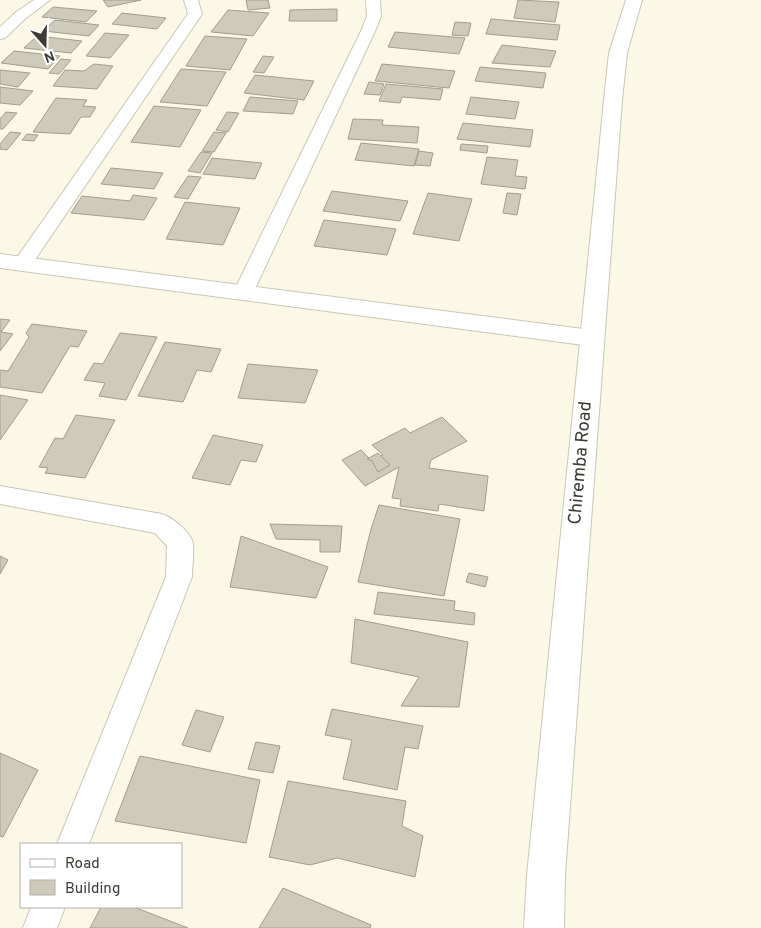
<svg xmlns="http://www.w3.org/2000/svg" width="761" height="928" font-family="Overpass,sans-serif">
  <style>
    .building { fill: #cecbba; stroke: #a19e8e }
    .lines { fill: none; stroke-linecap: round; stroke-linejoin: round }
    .minor-casing { stroke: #cac7b6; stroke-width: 2 }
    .tertiary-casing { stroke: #cac7b6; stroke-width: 2 }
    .secondary-casing { stroke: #cac7b6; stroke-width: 2 }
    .minor { fill: #fff; fill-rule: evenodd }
    .tertiary { fill: #fff; fill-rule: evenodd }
    .secondary { fill: #fff; fill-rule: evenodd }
    .labels { text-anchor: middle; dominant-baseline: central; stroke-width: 5; stroke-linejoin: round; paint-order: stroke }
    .street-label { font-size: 18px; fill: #3b3a33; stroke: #fff }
  </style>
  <rect width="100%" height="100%" fill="#fbf8e6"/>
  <g class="building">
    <path d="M 103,0 L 141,0 L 108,7 Z"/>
    <path d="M 246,0 L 268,0 L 270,8 L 248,10 Z"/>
    <path d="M 518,0 L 559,2 L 555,22 L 514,18 Z"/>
    <path d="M 53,7 L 97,11 L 86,22 L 42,17 Z"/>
    <path d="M 337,9 L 337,21 L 289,21 L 290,10 Z"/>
    <path d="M 228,10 L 269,13 L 253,36 L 211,32 Z"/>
    <path d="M 122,13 L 166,18 L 157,29 L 112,24 Z"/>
    <path d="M 491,19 L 560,25 L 557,40 L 486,34 Z"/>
    <path d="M 55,20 L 99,25 L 89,36 L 43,31 Z"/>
    <path d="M 455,22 L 471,23 L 468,36 L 452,35 Z"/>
    <path d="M 395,32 L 465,38 L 459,54 L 388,47 Z"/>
    <path d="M 105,33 L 129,35 L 110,58 L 86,56 Z"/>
    <path d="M 37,36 L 82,41 L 71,53 L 24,48 Z"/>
    <path d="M 205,36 L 247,39 L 230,70 L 186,66 Z"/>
    <path d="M 502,45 L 556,51 L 550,67 L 492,63 Z"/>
    <path d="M 14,51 L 60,56 L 48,69 L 1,63 Z"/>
    <path d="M 263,56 L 274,57 L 264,73 L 253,72 Z"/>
    <path d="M 61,59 L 71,60 L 59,74 L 49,73 Z"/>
    <path d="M 94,64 L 113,66 L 97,89 L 53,86 L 65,70 L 84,71 Z"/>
    <path d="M 382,64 L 455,71 L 449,88 L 375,81 Z"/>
    <path d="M 480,67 L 546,73 L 543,88 L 475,81 Z"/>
    <path d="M 181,69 L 226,72 L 207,106 L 160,102 Z"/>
    <path d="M 0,70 L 30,73 L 18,87 L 0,84 Z"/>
    <path d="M 255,75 L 314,81 L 304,100 L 244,93 Z"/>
    <path d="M 369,82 L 384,84 L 380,95 L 364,94 Z"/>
    <path d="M 386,84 L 443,89 L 440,100 L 402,97 L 400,103 L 379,101 Z"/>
    <path d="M 0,87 L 33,91 L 20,105 L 0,103 Z"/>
    <path d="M 250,97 L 298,101 L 293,114 L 243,111 Z"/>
    <path d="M 471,97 L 519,102 L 515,119 L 466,114 Z"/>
    <path d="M 56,98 L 87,100 L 83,106 L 96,107 L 90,117 L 81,117 L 70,134 L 33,132 Z"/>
    <path d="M 154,106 L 201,110 L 180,147 L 131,142 Z"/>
    <path d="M 6,112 L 17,113 L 3,129 L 0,129 L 0,119 Z"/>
    <path d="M 227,112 L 239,113 L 228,132 L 216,130 Z"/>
    <path d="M 353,119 L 383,120 L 382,125 L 419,127 L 417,143 L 348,139 Z"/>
    <path d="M 463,123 L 533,130 L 530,147 L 457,139 Z"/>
    <path d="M 10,132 L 21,133 L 7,150 L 0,149 L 0,144 Z"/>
    <path d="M 214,132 L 226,133 L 214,152 L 202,151 Z"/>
    <path d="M 27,134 L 38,135 L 34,141 L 22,140 Z"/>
    <path d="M 361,143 L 419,149 L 414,166 L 355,160 Z"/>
    <path d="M 461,144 L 488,146 L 487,153 L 460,150 Z"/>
    <path d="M 419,151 L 433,153 L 430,166 L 415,165 Z"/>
    <path d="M 201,152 L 212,153 L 200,173 L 188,171 Z"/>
    <path d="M 487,157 L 518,160 L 515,176 L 527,177 L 525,189 L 481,184 Z"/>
    <path d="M 212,158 L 262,163 L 255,179 L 203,174 Z"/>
    <path d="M 111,168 L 163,173 L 154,189 L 101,184 Z"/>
    <path d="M 188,176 L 201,177 L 188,199 L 174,197 Z"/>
    <path d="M 332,191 L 408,201 L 400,221 L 323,211 Z"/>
    <path d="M 428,193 L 472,199 L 459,241 L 413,234 Z"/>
    <path d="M 507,193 L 521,194 L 517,215 L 503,213 Z"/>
    <path d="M 133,195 L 157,198 L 144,220 L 71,213 L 82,196 L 130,201 Z"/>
    <path d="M 185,202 L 240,208 L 223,245 L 166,239 Z"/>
    <path d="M 324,220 L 396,229 L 387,255 L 314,246 Z"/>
    <path d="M 0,319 L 10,320 L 1,332 L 13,334 L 0,351 Z"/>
    <path d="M 32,324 L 87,331 L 78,347 L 70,346 L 42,393 L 0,387 L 0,370 L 8,371 L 29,337 L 26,333 Z"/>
    <path d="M 120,333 L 157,337 L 126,400 L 99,396 L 105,383 L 84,380 L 94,363 L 103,364 Z"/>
    <path d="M 165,342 L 221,349 L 211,372 L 197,370 L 183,402 L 138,396 Z"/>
    <path d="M 248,364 L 318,370 L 305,403 L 238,398 Z"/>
    <path d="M 0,395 L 28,400 L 0,440 Z"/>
    <path d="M 76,415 L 115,420 L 85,478 L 45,473 L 48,468 L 39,467 L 55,438 L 63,439 Z"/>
    <path d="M 442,417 L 467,441 L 431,460 L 429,468 L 488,476 L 484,511 L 439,504 L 438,511 L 400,506 L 401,499 L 392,498 L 399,467 L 365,486 L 342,460 L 361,450 L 372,461 L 383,455 L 372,445 L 405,428 L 410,433 Z"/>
    <path d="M 213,435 L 263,445 L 256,462 L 241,460 L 230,485 L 192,478 Z"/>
    <path d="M 378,453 L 390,465 L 378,472 L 372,461 L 367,459 Z"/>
    <path d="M 379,505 L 460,519 L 444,596 L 358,582 L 371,529 Z"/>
    <path d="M 270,524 L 342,526 L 340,552 L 320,552 L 320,540 L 276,539 Z"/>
    <path d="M 241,536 L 328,567 L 316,598 L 230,587 Z"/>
    <path d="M 0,556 L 8,560 L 0,574 Z"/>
    <path d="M 469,573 L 488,577 L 485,587 L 466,582 Z"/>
    <path d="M 378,592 L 455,601 L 454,610 L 475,613 L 474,625 L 374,614 Z"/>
    <path d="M 355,619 L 468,642 L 459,707 L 401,706 L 419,677 L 351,663 Z"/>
    <path d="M 332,709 L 423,726 L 418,749 L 405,747 L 397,790 L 343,779 L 352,740 L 325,735 Z"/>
    <path d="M 196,710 L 224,717 L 210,752 L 182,745 Z"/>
    <path d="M 256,742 L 280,746 L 273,773 L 248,769 Z"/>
    <path d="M 0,753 L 38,770 L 3,837 L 0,836 Z"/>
    <path d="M 140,756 L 260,780 L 246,843 L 115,821 Z"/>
    <path d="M 288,781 L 406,801 L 402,826 L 423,836 L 415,877 L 337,858 L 310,865 L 269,857 Z"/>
    <path d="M 283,888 L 371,925 L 370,928 L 259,928 Z"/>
    <path d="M 101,907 L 134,907 L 188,928 L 90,928 Z"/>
  </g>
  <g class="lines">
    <g class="minor-casing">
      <g id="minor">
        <path d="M 34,0 L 50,0 L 26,18 L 5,38 L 0,39 L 0,27 L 16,12 Z"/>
        <path d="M 184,0 L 198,0 L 202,14 L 30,267 L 23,269 L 16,267 L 13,263 L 16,259 L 188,14 Z"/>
        <path d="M 366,0 L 380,0 L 381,16 L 376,29 L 254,291 L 251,295 L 244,297 L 237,295 L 234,291 L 362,29 L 367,16 Z"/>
        <path d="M 0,486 L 162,514 C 173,518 191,532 193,544 C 194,555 192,567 192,577 L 89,844 L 57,844 L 166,577 L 167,546 L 155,533 L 0,504 Z"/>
        <path d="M 31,907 L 65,907 L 57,928 L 23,928 Z"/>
      </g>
    </g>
    <g class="tertiary-casing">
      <path id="tertiary" d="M 0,254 L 591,330 L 600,332 L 603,338 L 600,344 L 591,346 L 0,268 Z"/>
    </g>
    <g class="secondary-casing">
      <path id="secondary" d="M 626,0 L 642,0 L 627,53 L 622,100 L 565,875 L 564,928 L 524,928 L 527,875 L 604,100 L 609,53 Z"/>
    </g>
    <use href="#minor" class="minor"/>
    <use href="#tertiary" class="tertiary"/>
    <use href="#secondary" class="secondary"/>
  </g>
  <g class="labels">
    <g class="street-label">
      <text transform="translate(581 463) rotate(-85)">Chiremba Road</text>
    </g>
  </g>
  <rect x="20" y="843" width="162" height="65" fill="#ffffff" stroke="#b1b0ad"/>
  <rect x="30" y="859" width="25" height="8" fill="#ffffff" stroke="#b1b0ad"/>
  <text x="65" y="868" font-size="15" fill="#3b3a33">Road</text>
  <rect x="30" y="880" width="25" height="15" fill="#cecbba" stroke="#b1b0ad"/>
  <text x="65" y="893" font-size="15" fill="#3b3a33">Building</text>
  <g transform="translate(45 45) rotate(160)" stroke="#ffffff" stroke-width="4" paint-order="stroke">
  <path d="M0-4L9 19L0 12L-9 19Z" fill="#3b3a33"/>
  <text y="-8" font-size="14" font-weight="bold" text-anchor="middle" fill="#3b3a33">N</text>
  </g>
</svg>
